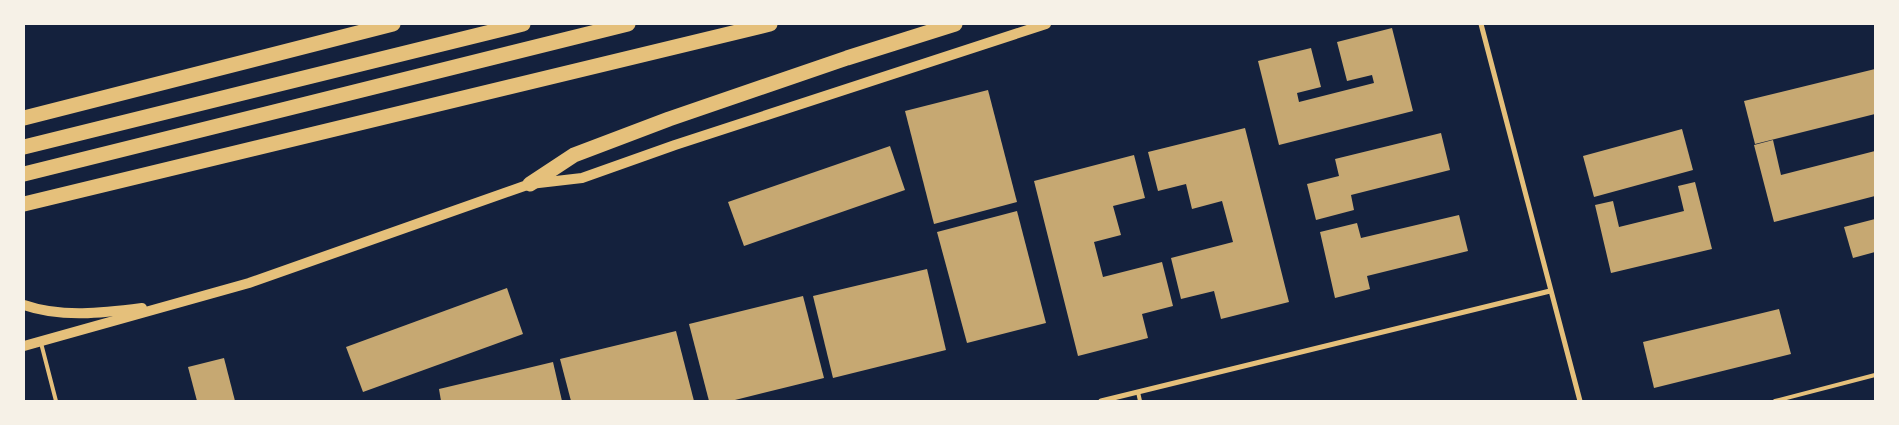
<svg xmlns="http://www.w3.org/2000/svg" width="1899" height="425" font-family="'Asap Condensed',sans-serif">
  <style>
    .building { fill: #c6a872 }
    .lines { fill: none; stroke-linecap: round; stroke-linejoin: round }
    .service { stroke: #e5c07b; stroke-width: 4 }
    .minor { stroke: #e5c07b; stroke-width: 5 }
    .secondary { stroke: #e5c07b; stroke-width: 10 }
    .motorway { stroke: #e5c07b; stroke-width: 15 }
  </style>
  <rect width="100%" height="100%" fill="#14213d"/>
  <g class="building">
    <path d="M 1392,28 L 1413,111 L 1279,145 L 1258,61 L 1311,48 L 1321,87 L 1297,93 L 1299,102 L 1374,83 L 1372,75 L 1347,81 L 1337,42 Z"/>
    <path d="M 1875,69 L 1875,114 L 1755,144 L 1744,101 Z"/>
    <path d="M 988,90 L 1017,202 L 934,224 L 905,111 Z"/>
    <path d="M 1245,128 L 1289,302 L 1221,319 L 1214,291 L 1181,299 L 1171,258 L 1233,242 L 1222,201 L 1192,209 L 1186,184 L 1158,191 L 1148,152 Z"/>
    <path d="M 1682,129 L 1693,170 L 1594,197 L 1583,156 Z"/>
    <path d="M 1441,133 L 1450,170 L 1351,195 L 1354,210 L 1316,220 L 1307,184 L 1339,176 L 1335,159 Z"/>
    <path d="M 1773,140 L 1781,175 L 1875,151 L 1875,196 L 1774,222 L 1754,145 Z"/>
    <path d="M 890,146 L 905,190 L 744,246 L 728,202 Z"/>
    <path d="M 1134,155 L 1145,198 L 1113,206 L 1121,235 L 1094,242 L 1103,277 L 1162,262 L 1173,306 L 1142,314 L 1148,338 L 1078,356 L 1034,181 Z"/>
    <path d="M 1695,182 L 1712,249 L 1611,273 L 1595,205 L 1613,201 L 1619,227 L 1684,211 L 1678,186 Z"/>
    <path d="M 1017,211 L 1046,323 L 967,343 L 937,232 Z"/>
    <path d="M 1459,215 L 1468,251 L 1367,276 L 1370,289 L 1335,298 L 1320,232 L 1357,223 L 1361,238 Z"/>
    <path d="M 1875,219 L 1875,252 L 1853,258 L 1844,227 Z"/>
    <path d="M 927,269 L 946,350 L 833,378 L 813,296 Z"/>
    <path d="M 507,288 L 523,334 L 363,392 L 346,347 Z"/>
    <path d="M 803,296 L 824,378 L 731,401 L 709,401 L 689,324 Z"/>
    <path d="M 1779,309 L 1791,354 L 1654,388 L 1643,342 Z"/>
    <path d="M 676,331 L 694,401 L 571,401 L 560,359 Z"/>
    <path d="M 224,358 L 235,401 L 197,401 L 188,367 Z"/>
    <path d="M 553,362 L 562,401 L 441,401 L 439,389 Z"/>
  </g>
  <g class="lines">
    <g class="service">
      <path d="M 41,343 L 56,401"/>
      <path d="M 1138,392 L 1140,401"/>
      <path d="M 1775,401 L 1875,375"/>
    </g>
    <g class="minor">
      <path d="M 1481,24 L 1580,401"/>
      <path d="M 1101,401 L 1550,291"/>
    </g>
    <g class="secondary">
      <path d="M 24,305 C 61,318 103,313 142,308"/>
      <path d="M 24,346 L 249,283 L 530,184 L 582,178 L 675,145 L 1046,24"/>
    </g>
    <g class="motorway">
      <path d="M 24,118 L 393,24"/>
      <path d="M 24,147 L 523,24"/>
      <path d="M 24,174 L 628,24"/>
      <path d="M 530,184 L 574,155 L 669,119 L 847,58 L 955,24"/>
      <path d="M 24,204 L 770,24"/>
    </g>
  </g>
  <rect width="1899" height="425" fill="none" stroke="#f6f1e7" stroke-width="50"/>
</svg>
